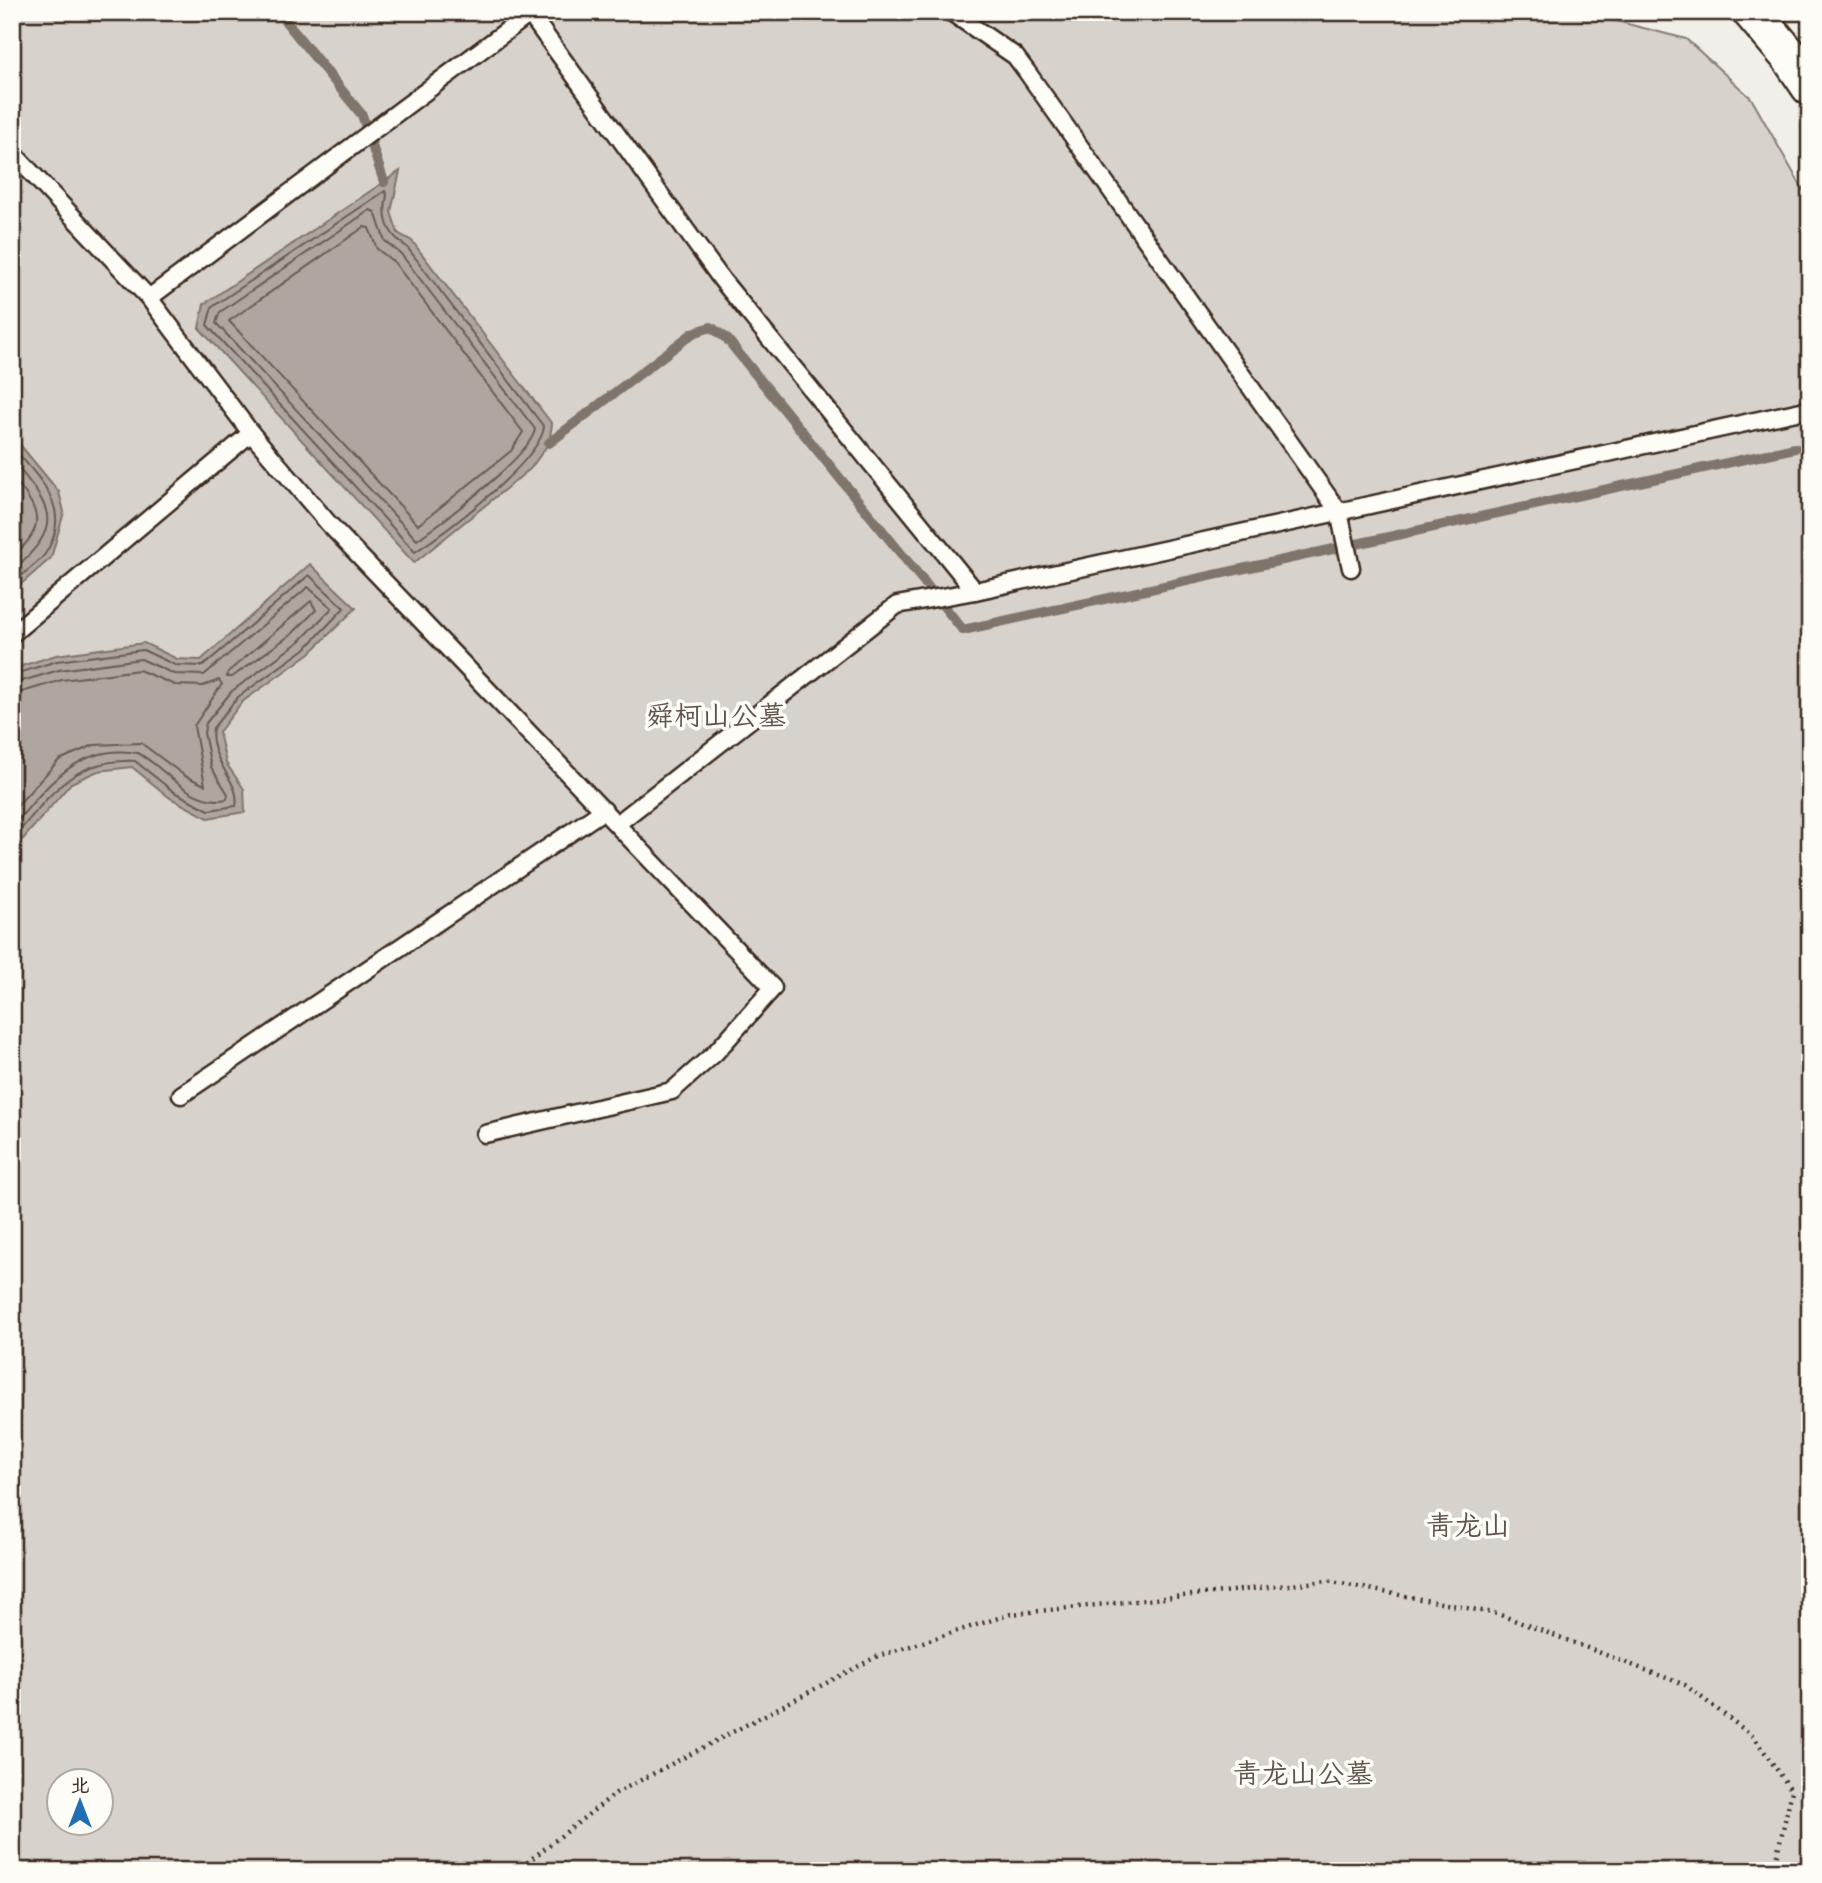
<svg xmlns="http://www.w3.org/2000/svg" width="1822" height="1883" font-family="Mynerve,'LXGW WenKai TC',sans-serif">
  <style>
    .green { fill: #d7d2cc; stroke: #897e75; stroke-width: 2; fill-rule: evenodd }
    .water { fill: #aea69f; stroke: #80746b; stroke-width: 2 }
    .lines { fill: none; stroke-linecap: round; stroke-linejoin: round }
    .shore { stroke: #695c52; stroke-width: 2 }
    .stream { stroke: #80746b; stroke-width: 10 }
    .service-casing { stroke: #3b2a1e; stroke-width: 21 }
    .tertiary-casing { stroke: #3b2a1e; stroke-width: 42 }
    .path { stroke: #3b2a1e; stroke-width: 4.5; stroke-dasharray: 2 5; stroke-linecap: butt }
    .service { stroke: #fdfcf7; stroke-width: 16 }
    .tertiary { stroke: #fdfcf7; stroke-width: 37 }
    .labels { text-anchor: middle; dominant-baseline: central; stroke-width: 7; stroke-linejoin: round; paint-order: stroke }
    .park-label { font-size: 28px; fill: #62544a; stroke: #fdfcf7 }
  </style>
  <rect width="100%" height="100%" fill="#f1efea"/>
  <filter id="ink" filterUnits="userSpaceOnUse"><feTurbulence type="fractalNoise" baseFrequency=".0143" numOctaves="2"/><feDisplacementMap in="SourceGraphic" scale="14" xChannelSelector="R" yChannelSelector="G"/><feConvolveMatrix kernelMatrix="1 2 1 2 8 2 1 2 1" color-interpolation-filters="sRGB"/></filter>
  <g filter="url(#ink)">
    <path class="green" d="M 12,12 L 1581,12 L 1686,39 L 1751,98 L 1810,202 L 1810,1871 L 12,1871 ZM 60,1782 L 102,1782 L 102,1824 L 60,1824 Z"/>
    <g class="water">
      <path d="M 400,171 L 391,212 L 398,233 L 412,241 L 552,424 L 549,443 L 530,469 L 414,563 L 199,328 L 204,304 Z"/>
      <path d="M 12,435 L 59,492 L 64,512 L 51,558 L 12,592 Z"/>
      <path d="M 310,564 L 356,608 L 310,653 L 242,702 L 219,732 L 226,763 L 244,789 L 245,812 L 208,818 L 170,798 L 132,767 L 98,771 L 71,783 L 12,852 L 12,669 L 56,655 L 144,643 L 177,659 L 201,660 Z"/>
    </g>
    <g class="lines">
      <g class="shore">
        <path d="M 385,191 L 387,195 C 382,218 387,234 407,247 L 544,427 C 540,461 446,532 415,552 L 207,325 L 212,307 Z"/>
        <path d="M 370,210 L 375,212 L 385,241 L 401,254 L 535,429 C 532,455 441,523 417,540 L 216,323 L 220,312 Z"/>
        <path d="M 364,227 L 369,228 L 377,249 L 394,262 L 523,432 L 511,451 L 418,525 L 229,321 Z"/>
        <path d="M 12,446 C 39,479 75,509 45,554 C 37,565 22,574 12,583"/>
        <path d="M 12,460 C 52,509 66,524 12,571"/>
        <path d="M 12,476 C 39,510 49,525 12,557"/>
        <path d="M 311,601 L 316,610 L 293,633 L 232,677 L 227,677 L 228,672 Z"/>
        <path d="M 12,675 L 57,661 L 143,650 L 175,665 L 203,666 L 309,575 L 344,608 L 306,648 L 238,697 L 213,728 C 207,759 242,783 236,806 L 209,810 L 174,792 L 135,761 C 71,758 49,797 12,840"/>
        <path d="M 12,684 L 59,670 L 141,659 L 174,674 L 204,675 L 308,587 L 332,608 L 300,641 L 232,691 L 206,723 L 204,733 L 211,767 L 228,794 L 227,799 C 191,807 166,768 138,753 C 77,742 46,788 12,827"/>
        <path d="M 12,695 L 62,680 L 139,670 L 175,685 L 203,686 L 219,680 L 222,684 L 194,726 L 205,785 L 185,776 L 141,743 L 94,745 L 59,760 L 12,811"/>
      </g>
      <g class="stream">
        <path d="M 278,12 L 362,115 L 384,182"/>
        <path d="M 549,443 L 693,333 L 711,327 L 727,339 L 963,630 L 1795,448"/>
      </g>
      <g class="service-casing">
        <g id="service">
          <path d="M 951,12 L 1015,56 L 1027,72 L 1339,512 L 1351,568"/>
          <path d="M 530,14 L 722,280 L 975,591"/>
          <path d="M 12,152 L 149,298 L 532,12"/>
          <path d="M 149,298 L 251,433 L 329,524 L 773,988 L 715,1053 L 672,1091 L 485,1134"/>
          <path d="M 12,634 L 251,433"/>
          <path d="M 617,824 L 897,605 L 975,591 L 1810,409"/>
          <path d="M 181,1095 L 604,810"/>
        </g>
      </g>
      <g class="tertiary-casing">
        <path id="tertiary" d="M 1752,12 L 1791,58 L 1810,86"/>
      </g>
      <path class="path" d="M 516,1871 L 616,1793 L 876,1657 L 1011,1614 L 1327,1581 L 1498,1614 L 1685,1685 L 1754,1737 L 1792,1791 L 1773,1871"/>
      <use href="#service" class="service"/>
      <use href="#tertiary" class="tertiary"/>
    </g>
  </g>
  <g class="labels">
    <g class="park-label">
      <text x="716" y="717">舜柯山公墓</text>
      <text x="1468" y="1527">青龙山</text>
      <text x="1303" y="1775">青龙山公墓</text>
    </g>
  </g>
  <rect width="1822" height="1883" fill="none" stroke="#fdfcf7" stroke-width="42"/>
  <rect x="21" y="21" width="1780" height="1841" fill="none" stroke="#3b2a1e" stroke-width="2.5" filter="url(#ink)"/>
  <g transform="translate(80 1802)"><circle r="33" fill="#fdfcf7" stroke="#afa8a0" stroke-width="2"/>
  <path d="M0-5L12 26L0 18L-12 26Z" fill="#1f6fb2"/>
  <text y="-10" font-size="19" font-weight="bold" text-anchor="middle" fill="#3b2a1e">北</text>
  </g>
</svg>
